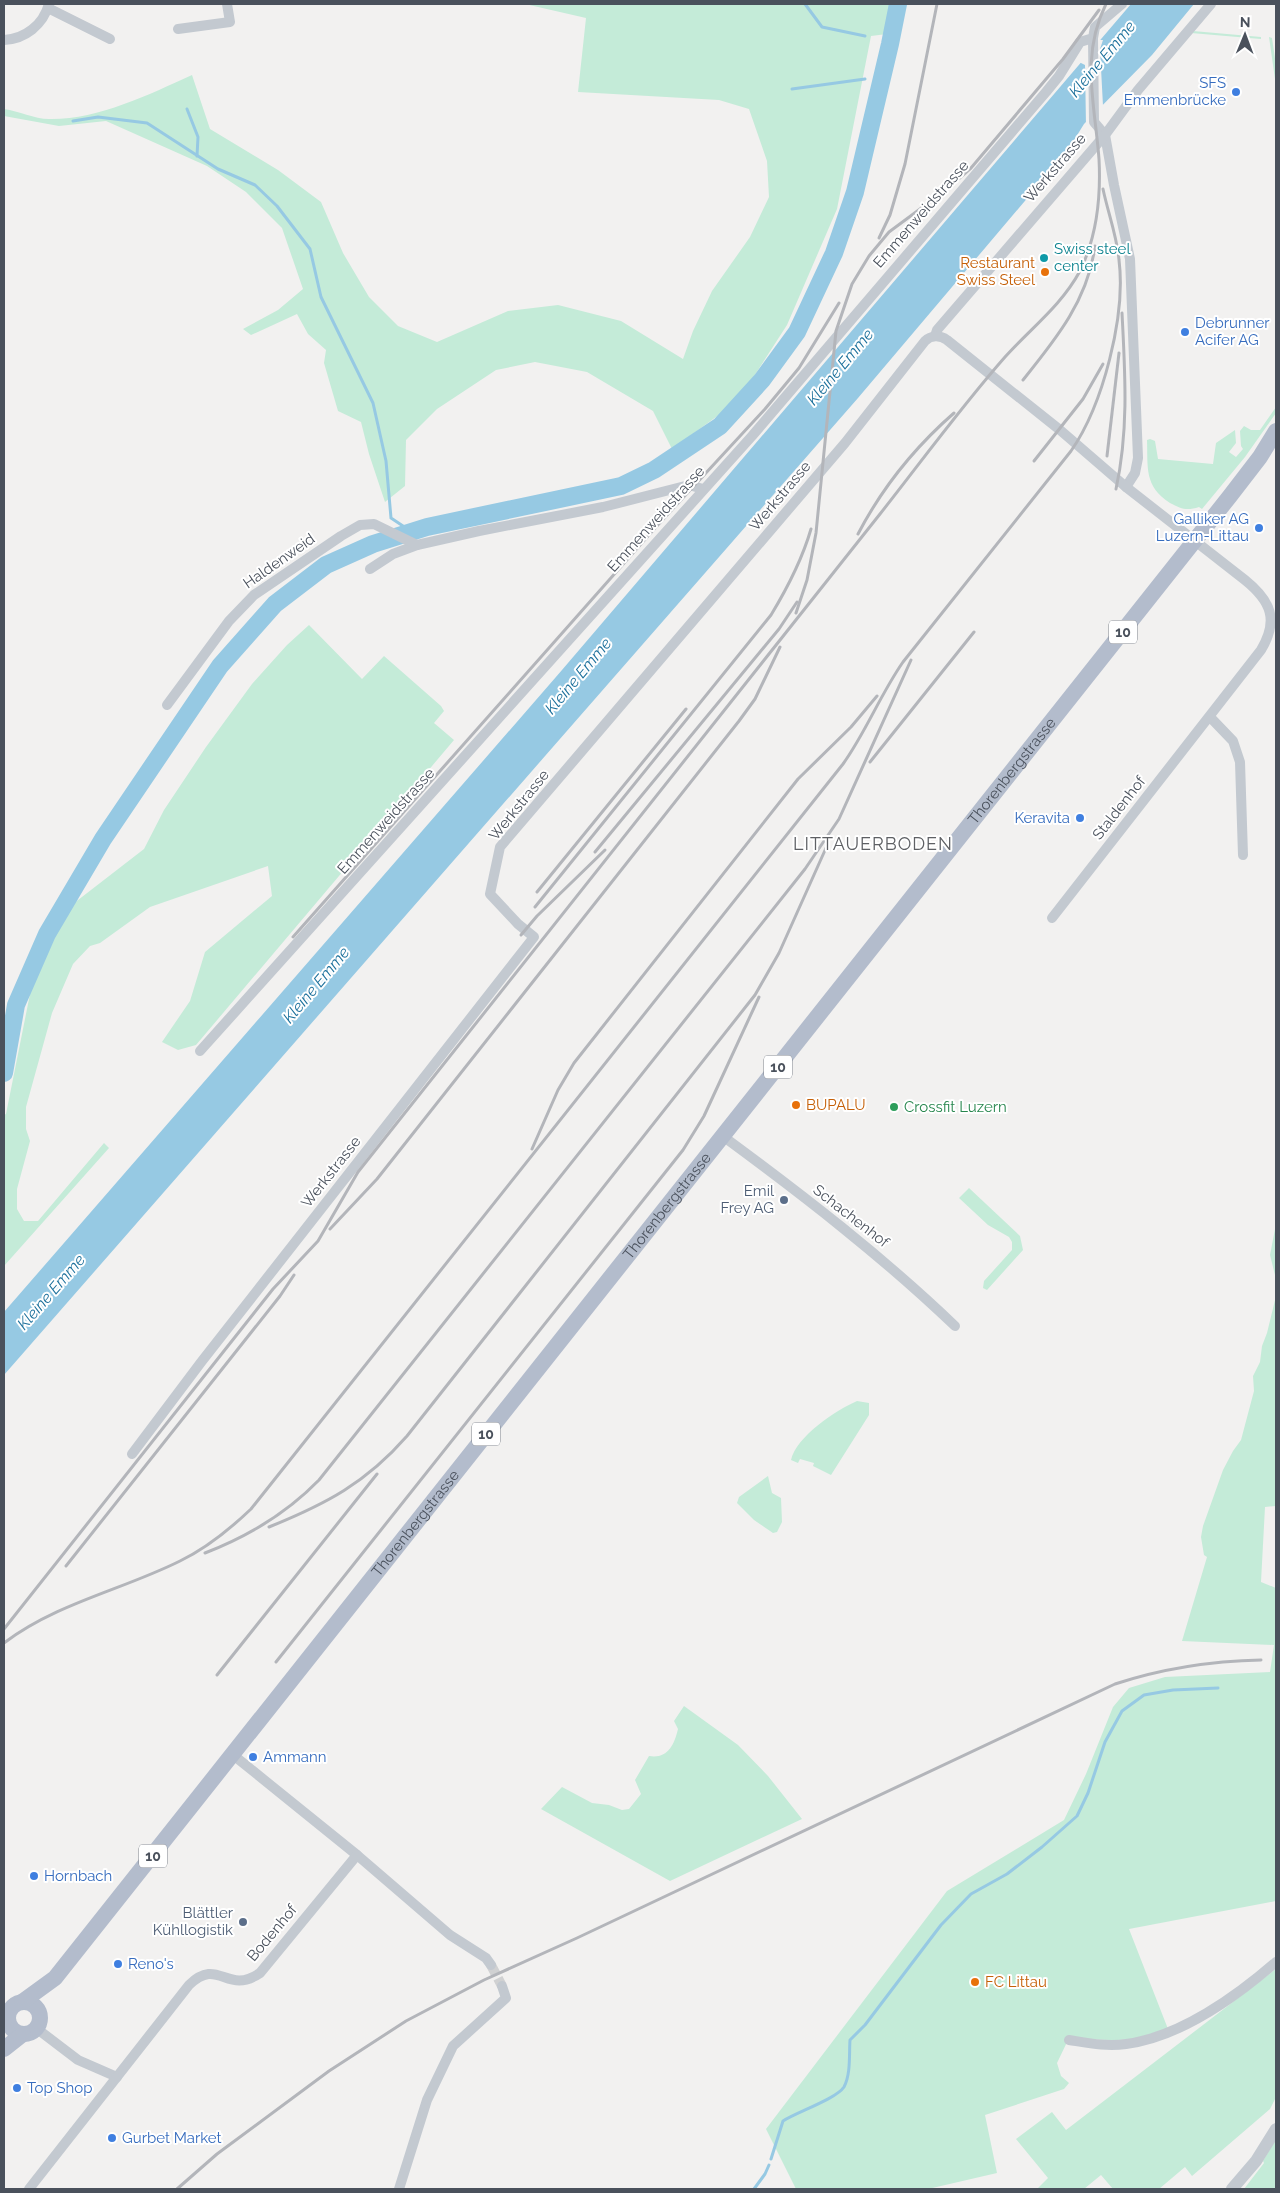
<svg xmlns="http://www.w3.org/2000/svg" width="1280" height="2193" font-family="Raleway,sans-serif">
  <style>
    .green { fill: #c4ebd8 }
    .water { fill: #96c9e3 }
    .pier { fill: #f2f1f0 }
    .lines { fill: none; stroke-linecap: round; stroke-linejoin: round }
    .stream { stroke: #96c9e3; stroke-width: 3 }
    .river { stroke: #96c9e3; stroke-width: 18 }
    .minor-tunnel { stroke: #d0d1d2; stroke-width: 10; stroke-dasharray: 10 5; stroke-linecap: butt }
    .minor { stroke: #c3c9d0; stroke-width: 10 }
    .tertiary { stroke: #c3c9d0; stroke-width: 12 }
    .primary { stroke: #b3bccc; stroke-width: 16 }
    .rail { stroke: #b3b5ba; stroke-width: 3 }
    .shop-dot { fill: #3f7fe0; stroke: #fff; stroke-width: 2 }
    .culture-dot { fill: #0f9aa8; stroke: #fff; stroke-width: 2 }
    .food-dot { fill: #e8710a; stroke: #fff; stroke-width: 2 }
    .leisure-dot { fill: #2e9e5b; stroke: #fff; stroke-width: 2 }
    .service-dot { fill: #5c6f8a; stroke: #fff; stroke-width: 2 }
    .labels { text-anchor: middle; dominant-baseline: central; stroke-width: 4; stroke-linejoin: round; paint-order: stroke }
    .shield { fill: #fff; stroke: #80858d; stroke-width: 1 }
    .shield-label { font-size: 14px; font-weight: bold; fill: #4a515c }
    .shop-label { font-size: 15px; fill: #366cbe; stroke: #fff; text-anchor: start }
    .street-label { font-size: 15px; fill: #4a515c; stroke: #fff }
    .culture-label { font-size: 15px; fill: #0d838f; stroke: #fff; text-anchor: start }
    .food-label { font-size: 15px; fill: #c56008; stroke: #fff; text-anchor: start }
    .leisure-label { font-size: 15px; fill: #27864d; stroke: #fff; text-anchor: start }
    .service-label { font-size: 15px; fill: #4e5e75; stroke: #fff; text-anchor: end }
    .water-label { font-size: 16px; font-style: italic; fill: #1d719c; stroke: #fff }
    .quarter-label { font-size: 18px; letter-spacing: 1px; fill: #5e6064; stroke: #fff }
  </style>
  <rect width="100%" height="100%" fill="#f2f1f0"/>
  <g class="green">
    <path d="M 525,4 L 892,4 L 887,34 L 871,36 L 837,209 L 787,325 L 738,401 L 672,449 L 653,411 L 587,372 L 535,362 L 496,370 L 437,409 L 406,440 L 405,486 L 385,502 L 369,454 L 361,422 L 338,411 L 324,363 L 326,350 L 308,334 L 297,314 L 251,335 L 243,329 L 278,310 L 303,289 L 282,228 L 246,192 L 207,166 L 106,121 L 59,126 L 4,116 L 4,109 C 19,111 34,119 49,119 C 97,120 148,95 192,75 L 210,129 L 278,170 L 321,202 L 343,253 L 369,297 L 398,326 L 437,342 L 508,311 L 558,305 L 621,321 L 683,359 L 693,331 L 712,291 L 750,237 L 769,197 L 767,161 L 749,109 L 719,100 L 578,92 L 586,18 Z"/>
    <path d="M 1193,31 L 1261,37 L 1261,39 L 1191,33 Z"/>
    <path d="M 1269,37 L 1272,38 L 1276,65 L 1276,86 Z"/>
    <path d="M 1276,407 L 1276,413 L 1245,457 L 1202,509 L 1199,507 C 1187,511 1181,509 1170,503 C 1144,486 1148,468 1147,440 L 1150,439 L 1155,441 L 1158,459 L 1213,464 L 1216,443 L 1235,430 L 1236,443 L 1229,452 L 1236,457 L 1243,449 L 1241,446 L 1240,431 L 1244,426 L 1251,430 L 1260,430 Z"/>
    <path d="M 309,625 L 362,679 L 384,656 L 441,706 L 444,711 L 434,723 L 454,740 L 196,1045 L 178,1050 L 162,1042 L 190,1001 L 205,952 L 272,896 L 268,866 L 150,907 L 100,943 L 90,946 L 73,964 L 52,1013 L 26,1107 L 26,1129 L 30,1141 L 17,1189 L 17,1209 L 24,1221 L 38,1221 L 104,1143 L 109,1148 L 4,1266 L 4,1115 L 6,1114 L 32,984 L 69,907 L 144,849 L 164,810 L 206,747 L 252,684 L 287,645 Z"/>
    <path d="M 969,1188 L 1020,1236 L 1023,1250 L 987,1290 L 983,1288 L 984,1281 L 1012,1250 L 1012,1242 L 1009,1237 L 988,1225 L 959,1198 Z"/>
    <path d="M 1276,1224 L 1276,1279 L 1270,1255 Z"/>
    <path d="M 1276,1296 L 1276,1506 L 1265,1507 L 1261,1582 L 1276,1588 L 1276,1901 L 1129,1929 L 1168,2029 C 1133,2044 1105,2040 1069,2038 L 1057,2063 L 1061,2076 L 1069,2083 L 1064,2089 L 985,2115 L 997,2173 L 928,2189 L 796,2189 L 766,2129 L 947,1891 L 1064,1820 L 1086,1774 L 1113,1707 L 1129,1688 L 1165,1677 L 1270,1672 L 1274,1645 L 1182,1641 L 1207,1557 L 1204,1555 L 1201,1537 L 1203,1526 L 1223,1470 L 1233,1451 L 1241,1440 L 1254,1391 L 1253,1376 L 1260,1362 L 1262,1346 L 1267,1333 Z"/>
    <path d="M 857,1401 L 869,1403 L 869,1415 L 831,1475 L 813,1466 L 814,1463 L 800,1459 L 798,1463 L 791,1460 C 796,1437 836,1410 857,1401 Z"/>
    <path d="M 768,1476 L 772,1493 L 781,1498 L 782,1522 L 777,1532 L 773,1533 L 754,1520 L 737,1503 L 739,1497 Z"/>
    <path d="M 684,1706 L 738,1745 L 768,1776 L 802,1819 L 670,1881 L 541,1809 L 562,1787 L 592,1803 L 609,1805 L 622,1810 L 629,1809 L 641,1794 L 635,1780 L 649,1756 C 667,1759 674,1746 678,1729 L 674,1721 Z"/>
    <path d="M 1276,1969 L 1276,2097 L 1270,2109 L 1192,2176 L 1185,2167 L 1159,2189 L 1113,2189 L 1101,2175 L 1084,2189 L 1037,2189 L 1048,2178 L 1016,2139 L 1052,2112 L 1066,2130 Z"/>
    <path d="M 1276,2139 L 1276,2189 L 1244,2189 L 1264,2163 L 1263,2161 Z"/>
  </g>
  <path class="water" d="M 1131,4 L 1194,4 L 1152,55 L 1084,124 L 1071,145 L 1057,163 L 858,398 L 4,1375 L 4,1312 L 562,670 Z"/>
  <path class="pier" d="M 1099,40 L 1103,40 L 1100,49 L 1103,106 L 1086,126 L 1085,65 L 1079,62 Z"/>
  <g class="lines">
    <g class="stream">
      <path d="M 805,4 L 822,27 L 865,36"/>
      <path d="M 792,89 L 865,79"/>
      <path d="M 187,109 L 198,137 L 197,156"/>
      <path d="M 73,121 L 98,117 L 147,123 L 218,169 L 255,185 L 277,206 L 310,249 L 321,297 L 373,403 L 386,461 L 391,518 L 412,532"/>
      <path d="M 771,2159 L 783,2121 C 797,2112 836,2099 844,2087 C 851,2074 849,2054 850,2040 L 865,2025 L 941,1925 L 971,1894 L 1007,1874 L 1042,1847 L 1077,1816 L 1088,1793 L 1105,1742 L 1122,1711 L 1144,1695 L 1173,1690 L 1218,1688"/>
      <path d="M 754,2189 L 765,2174 L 769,2165"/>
    </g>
    <path class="river" d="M 4,1073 L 16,1005 L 47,934 L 103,839 L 220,666 L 275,604 L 326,565 L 373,544 L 427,527 L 621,486 L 654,470 L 720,426 L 762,380 L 797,332 L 834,253 L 855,192 L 890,44 L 898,4"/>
    <path class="minor-tunnel" d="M 491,1965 L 502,1986"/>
    <g class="minor">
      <path d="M 48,8 L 110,39"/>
      <path d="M 178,29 L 230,22 L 227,4"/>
      <path d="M 1093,38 L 1094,122 L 1105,135"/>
      <path d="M 4,40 C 25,39 43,25 49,4"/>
      <path d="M 1105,135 L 1114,185 L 1130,259 L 1138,458 L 1135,473 L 1126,487"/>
      <path d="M 935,336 L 937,330 L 1105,135 L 1138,90 L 1211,4"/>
      <path d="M 370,569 L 393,554 L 417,545 L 479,531 L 603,507 L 689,485 L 703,489"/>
      <path d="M 167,705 L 229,621 L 254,595 L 341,536 L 360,525 L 374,524 L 417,545"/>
      <path d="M 1210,717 L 1233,741 L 1240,762 L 1243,855"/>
      <path d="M 200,1051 L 752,436 L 1046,92 L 1059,76 L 1080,42 L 1093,38 L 1095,27 L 1122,4"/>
      <path d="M 724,1137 C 804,1196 883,1257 955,1326"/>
      <path d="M 132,1454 L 202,1361 L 534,937 L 518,924 L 490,894 L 500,847 L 845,443 L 925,341 C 931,335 940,335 947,340 L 1060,430 L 1126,487 L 1245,580 C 1271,601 1279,620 1261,650 L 1052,918"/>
      <path d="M 232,1754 L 357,1855 L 450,1935 L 486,1958 L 491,1965"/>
      <path d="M 36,2028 L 78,2060 L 117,2077"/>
      <path d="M 1069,2040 C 1088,2043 1107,2047 1126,2044 C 1180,2037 1237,1996 1276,1962"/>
      <path d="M 29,2189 L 189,1985 C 219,1956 226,1996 260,1973 L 357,1855"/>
      <path d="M 399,2189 L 427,2100 L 453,2046 L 506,1998 L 502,1986"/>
    </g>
    <path class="tertiary" d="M 1232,2189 L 1256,2161 L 1276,2129"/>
    <g class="primary">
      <circle cx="24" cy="2018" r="16"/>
      <path id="s1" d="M 22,2002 L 55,1978 L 1230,496 L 1260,457 L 1276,431"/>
      <path d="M 4,2049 L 23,2034"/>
    </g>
    <g class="rail">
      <path d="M 879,238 L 890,215 L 905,164 L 937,4"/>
      <path d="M 1023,380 C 1056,339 1088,300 1095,246"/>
      <path d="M 1107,456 L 1119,353"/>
      <path d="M 1034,461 L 1083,399 L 1103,364"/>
      <path d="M 1116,489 C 1129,430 1125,372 1122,313"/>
      <path d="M 858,534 C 882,488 914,448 954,413"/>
      <path d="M 796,613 L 807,580 L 816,533 L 836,331 L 852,284 L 869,256 L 889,232 L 947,189 L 971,168 L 1063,59 L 1099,10"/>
      <path d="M 870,762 L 974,632"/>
      <path d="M 595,852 L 779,629 L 797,602"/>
      <path d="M 537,892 L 686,709"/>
      <path d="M 535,907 L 771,615 C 788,587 802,560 811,529"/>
      <path d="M 521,935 L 537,916 L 605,850"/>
      <path d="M 293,937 L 656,527 L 765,409 L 799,368 L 839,303"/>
      <path d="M 532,1149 L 558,1090 L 574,1063 L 798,779 L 851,727 L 877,696"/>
      <path d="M 330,1229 L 377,1179 L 739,721 L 755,699 L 780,647"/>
      <path d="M 269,1527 C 326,1504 366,1483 407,1436 L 755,995 L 779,953 L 826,848"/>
      <path d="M 205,1553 C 249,1536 286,1514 319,1480 L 805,869 L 839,819 L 911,660"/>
      <path d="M 66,1566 L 280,1296 L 294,1275"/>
      <path d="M 4,1629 L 273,1289 L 318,1241 L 358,1172 C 532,953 705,733 880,514 C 921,462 961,407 1005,357 C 1031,328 1061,306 1080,271 C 1097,236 1101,197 1099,159 C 1095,104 1080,56 1106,4"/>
      <path d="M 4,1643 C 57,1603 122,1590 180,1561 C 207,1548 229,1530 251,1509 L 843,764 C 866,732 880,695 903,662 L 1071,451 C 1103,405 1126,316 1119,260 C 1117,236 1108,213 1103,189"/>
      <path d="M 276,1662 L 683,1150 L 704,1116 L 759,997"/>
      <path d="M 217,1675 L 377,1474"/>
      <path d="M 177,2189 L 217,2154 L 329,2071 L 406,2021 L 484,1980 L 577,1938 L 1115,1684 C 1164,1668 1210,1661 1261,1660"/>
    </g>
  </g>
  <g class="shop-dot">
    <circle cx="1236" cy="92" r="5"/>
    <circle cx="1185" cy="332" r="5"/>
    <circle cx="1259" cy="528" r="5"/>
    <circle cx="1080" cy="818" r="5"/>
    <circle cx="253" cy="1757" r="5"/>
    <circle cx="34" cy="1876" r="5"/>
    <circle cx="118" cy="1964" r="5"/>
    <circle cx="17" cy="2088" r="5"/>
    <circle cx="112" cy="2138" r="5"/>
  </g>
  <circle class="culture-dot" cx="1044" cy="258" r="5"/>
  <g class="food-dot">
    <circle cx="1045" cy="272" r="5"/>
    <circle cx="796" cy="1105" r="5"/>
    <circle cx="975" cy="1982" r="5"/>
  </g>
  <circle class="leisure-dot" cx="894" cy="1107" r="5"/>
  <g class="service-dot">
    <circle cx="784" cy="1200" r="5"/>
    <circle cx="243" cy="1922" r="5"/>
  </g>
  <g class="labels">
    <g class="shield">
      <rect x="1109" y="620.5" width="28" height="23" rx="4"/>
      <rect x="764" y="1055.5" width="28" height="23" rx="4"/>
      <rect x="472" y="1422.5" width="28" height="23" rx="4"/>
      <rect x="139" y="1844.5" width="28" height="23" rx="4"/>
    </g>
    <g class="shield-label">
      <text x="1123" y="632">10</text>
      <text x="778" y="1067">10</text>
      <text x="486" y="1434">10</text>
      <text x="153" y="1856">10</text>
    </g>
    <g class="shop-label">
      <text x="1226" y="83" text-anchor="end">SFS<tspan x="1226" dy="17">Emmenbrücke</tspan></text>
      <text x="1195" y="323">Debrunner<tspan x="1195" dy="17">Acifer AG</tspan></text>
      <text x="1249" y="519" text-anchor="end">Galliker AG<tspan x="1249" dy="17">Luzern-Littau</tspan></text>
      <text x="1070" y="818" text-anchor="end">Keravita</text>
      <text x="263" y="1757">Ammann</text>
      <text x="44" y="1876">Hornbach</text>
      <text x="128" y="1964">Reno's</text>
      <text x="27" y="2088">Top Shop</text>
      <text x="122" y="2138">Gurbet Market</text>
    </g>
    <g class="street-label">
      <text transform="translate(1055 168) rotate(-49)">Werkstrasse</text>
      <text transform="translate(921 214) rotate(-49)">Emmenweidstrasse</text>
      <text transform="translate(780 496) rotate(-50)">Werkstrasse</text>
      <text transform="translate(656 519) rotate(-48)">Emmenweidstrasse</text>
      <text transform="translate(279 561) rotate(-35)">Haldenweid</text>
      <text stroke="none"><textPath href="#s1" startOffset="1581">Thorenbergstrasse</textPath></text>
      <text transform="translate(519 805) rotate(-51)">Werkstrasse</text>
      <text transform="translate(1119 808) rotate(-52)">Staldenhof</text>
      <text transform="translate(386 821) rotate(-48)">Emmenweidstrasse</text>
      <text transform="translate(331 1172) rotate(-52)">Werkstrasse</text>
      <text stroke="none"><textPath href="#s1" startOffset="1026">Thorenbergstrasse</textPath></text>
      <text transform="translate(851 1216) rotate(38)">Schachenhof</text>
      <text stroke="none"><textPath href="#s1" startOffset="621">Thorenbergstrasse</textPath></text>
      <text transform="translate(272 1933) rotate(-50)">Bodenhof</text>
    </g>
    <g class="culture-label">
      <text x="1054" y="249">Swiss steel<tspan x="1054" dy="17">center</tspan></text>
    </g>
    <g class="food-label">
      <text x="1035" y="263" text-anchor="end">Restaurant<tspan x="1035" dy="17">Swiss Steel</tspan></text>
      <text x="806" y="1105">BUPALU</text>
      <text x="985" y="1982">FC Littau</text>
    </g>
    <g class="leisure-label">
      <text x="904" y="1107">Crossfit Luzern</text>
    </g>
    <g class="service-label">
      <text x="774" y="1191">Emil<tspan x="774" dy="17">Frey AG</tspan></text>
      <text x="233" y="1913">Blättler<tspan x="233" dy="17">Kühllogistik</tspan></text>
    </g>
    <g class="water-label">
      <text transform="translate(1102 59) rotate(-50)">Kleine Emme</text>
      <text transform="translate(840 367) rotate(-50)">Kleine Emme</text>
      <text transform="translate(578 676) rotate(-50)">Kleine Emme</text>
      <text transform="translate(316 985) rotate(-50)">Kleine Emme</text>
      <text transform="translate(51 1292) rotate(-49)">Kleine Emme</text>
    </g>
    <g class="quarter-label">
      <text x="873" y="843">LITTAUERBODEN</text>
    </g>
  </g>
  <rect width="1280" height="2193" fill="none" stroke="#4a515c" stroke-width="10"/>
  <g transform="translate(1245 35) rotate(1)" stroke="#ffffff" stroke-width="4" paint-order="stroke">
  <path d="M0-4L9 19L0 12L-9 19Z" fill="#4a515c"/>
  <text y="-8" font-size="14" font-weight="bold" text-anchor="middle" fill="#4a515c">N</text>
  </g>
</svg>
